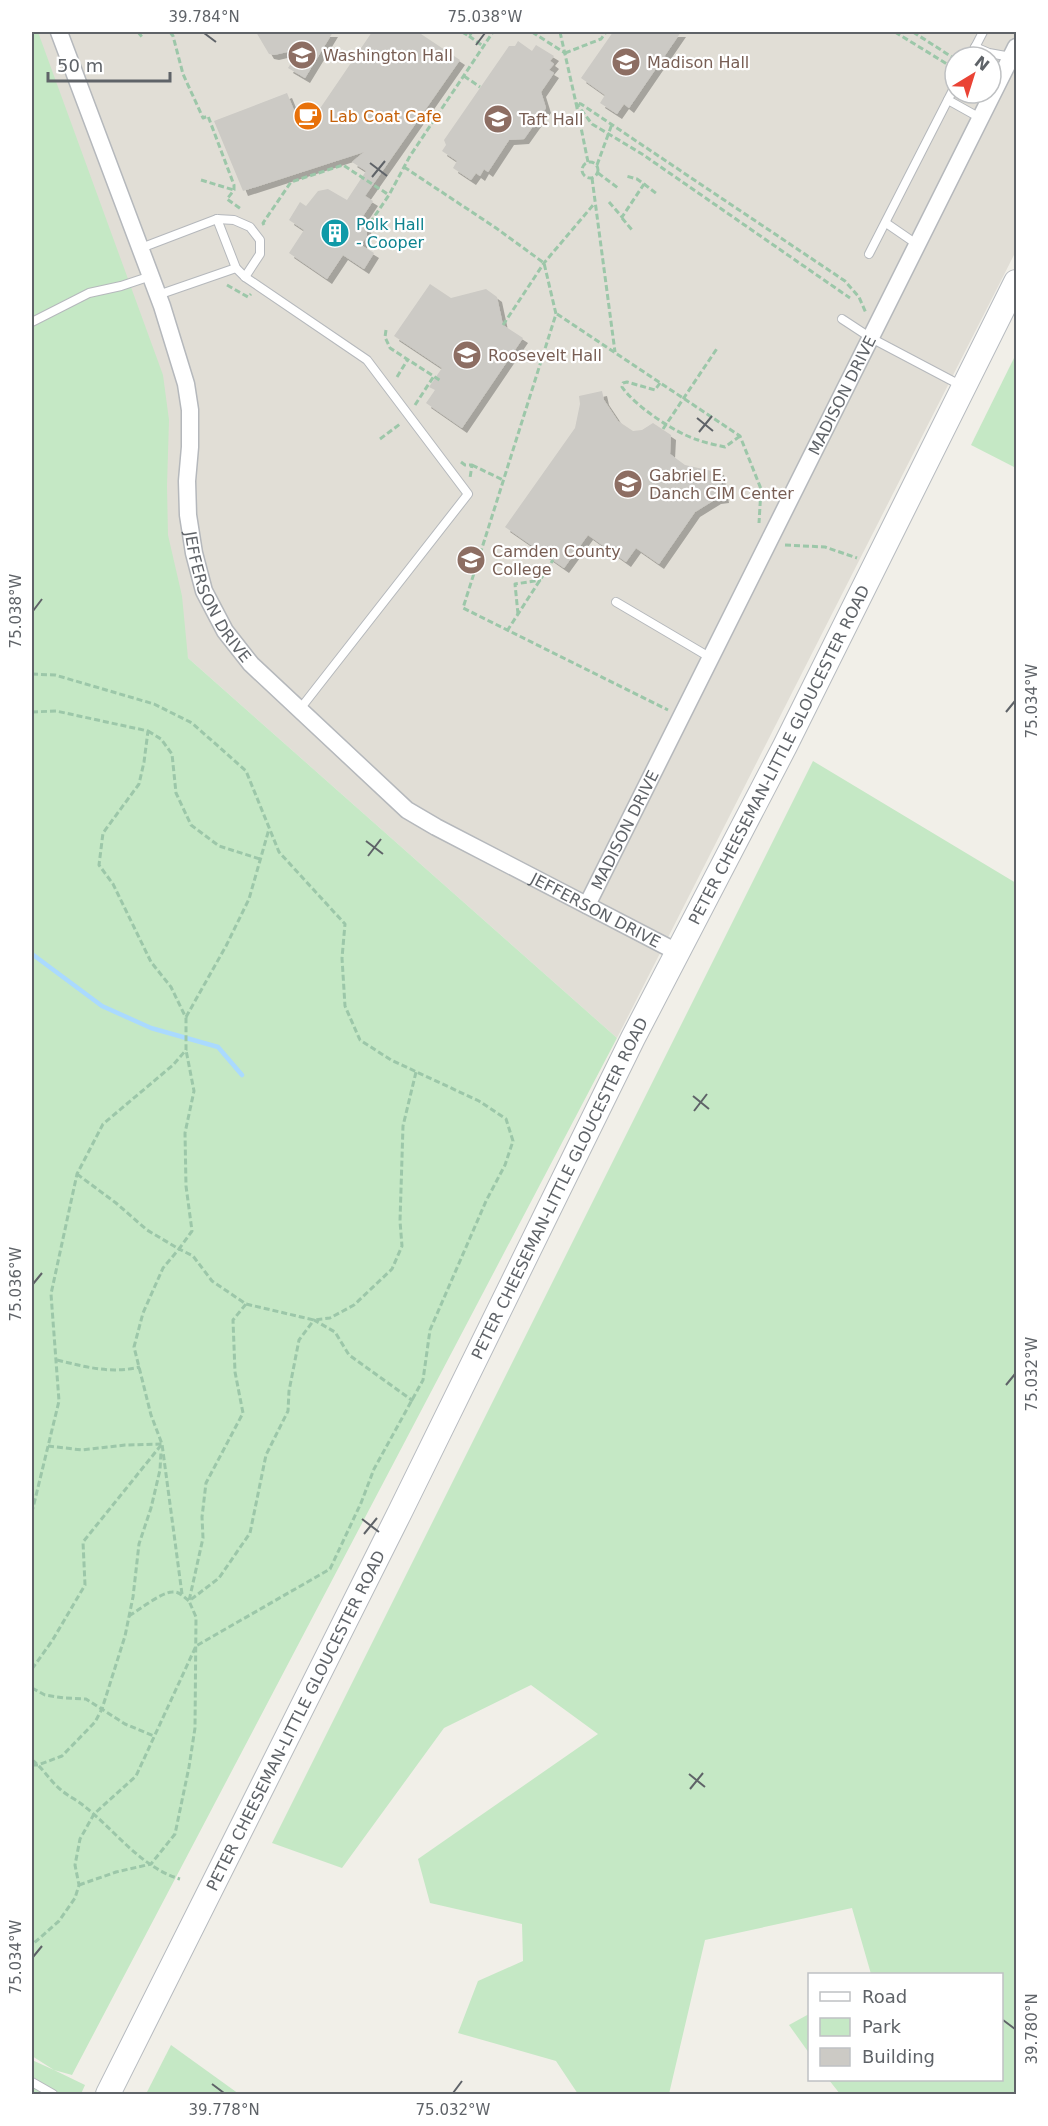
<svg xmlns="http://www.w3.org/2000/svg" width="1048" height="2126" font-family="'DejaVu Sans',sans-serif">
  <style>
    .education { fill: #e1ded6; fill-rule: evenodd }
    .green { fill: #c5e8c5 }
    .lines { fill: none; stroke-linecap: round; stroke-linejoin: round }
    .stream { stroke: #aadaff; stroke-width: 4.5 }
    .building { fill: #cccac5; filter: url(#shadow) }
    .lane-casing { stroke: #b5b8bc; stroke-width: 10 }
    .street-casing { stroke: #b5b8bc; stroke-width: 19 }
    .secondary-casing { stroke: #b6babf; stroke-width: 26 }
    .path { stroke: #9cc7a9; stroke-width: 3; stroke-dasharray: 6 3; stroke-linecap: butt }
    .lane { stroke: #fff; stroke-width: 8 }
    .street { stroke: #fff; stroke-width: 16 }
    .secondary { stroke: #fff; stroke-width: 24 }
    .ticks { fill: none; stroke: #5f6368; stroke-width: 2 }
    .labels { text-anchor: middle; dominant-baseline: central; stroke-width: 4.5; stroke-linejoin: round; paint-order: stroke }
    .education-label { font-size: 16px; fill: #785e54; stroke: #fff; text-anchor: start }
    .food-label { font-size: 16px; fill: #c56008; stroke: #fff; text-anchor: start }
    .culture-label { font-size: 16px; fill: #0d838f; stroke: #fff; text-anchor: start }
    .street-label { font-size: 16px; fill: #5f6368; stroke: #fff }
    .neatline { fill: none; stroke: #5f6368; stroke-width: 2 }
    .ticks-label { font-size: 15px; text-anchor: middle; fill: #5f6368 }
  </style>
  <defs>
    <filter id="shadow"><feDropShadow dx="5" dy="5" stdDeviation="0" flood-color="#0004"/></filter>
  </defs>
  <rect width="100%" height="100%" fill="#f1efe8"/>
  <path class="education" d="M 32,32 L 1016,32 L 1016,251 L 617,1038 L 188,658 ZM 955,57 L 991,57 L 991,93 L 955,93 Z"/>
  <g class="green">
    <path d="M 32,32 L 38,32 L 163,375 L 169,420 L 167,486 L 168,535 L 182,596 L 188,658 L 617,1038 L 72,2075 L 54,2070 L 85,2085 L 81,2094 L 32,2094 L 32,2060 L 54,2070 L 32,2056 Z"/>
    <path d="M 1016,354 L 1016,468 L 971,445 Z"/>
    <path d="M 813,761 L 1016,883 L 1016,2094 L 840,2094 L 829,2080 L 1002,2080 L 1002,1974 L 871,1974 L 852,1908 L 705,1940 L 669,2094 L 578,2094 L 556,2061 L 458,2033 L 478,1981 L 523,1961 L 522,1924 L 430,1903 L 418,1859 L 598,1734 L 531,1685 L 444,1728 L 342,1868 L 272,1843 Z"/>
    <path d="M 809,2014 L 809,2053 L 789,2025 Z"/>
    <path d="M 171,2045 L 239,2094 L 146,2094 Z"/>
  </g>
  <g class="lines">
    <path class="stream" d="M 32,954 L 102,1006 L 151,1028 L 218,1047 L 242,1075"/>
  </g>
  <g class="building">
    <path d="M 256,32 L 333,32 L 305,78 L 288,68 L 300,49 L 274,55 L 269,54 Z"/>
    <path d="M 372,32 L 418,32 L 460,60 L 365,196 L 373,201 L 361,219 L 367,230 L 367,236 L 361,245 L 374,253 L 364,269 L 343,255 L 327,279 L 289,253 L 304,230 L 289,220 L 300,202 L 306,206 L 318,191 L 328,189 L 347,200 L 366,171 L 352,162 L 364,152 L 243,191 L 214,121 L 287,93 L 296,115 L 321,107 Z"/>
    <path d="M 613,32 L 681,32 L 629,108 L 624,104 L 617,114 L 600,103 L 605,95 L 581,78 Z"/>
    <path d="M 518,41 L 532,51 L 536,45 L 554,56 L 550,61 L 554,64 L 549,70 L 554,73 L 541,92 L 546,108 L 524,139 L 509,140 L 488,172 L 484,169 L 480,176 L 476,173 L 471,180 L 453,168 L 457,161 L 442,151 L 446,145 L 444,140 L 509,46 L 515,46 Z"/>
    <path d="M 430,284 L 451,298 L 486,289 L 497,297 L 503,325 L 523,338 L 462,428 L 426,403 L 435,390 L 429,387 L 442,368 L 394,336 Z"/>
    <path d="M 602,391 L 604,400 L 618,421 L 633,431 L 642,430 L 653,423 L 671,435 L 670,454 L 685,465 L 712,471 L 719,470 L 724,498 L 716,499 L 695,512 L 659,564 L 636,548 L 626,562 L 588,535 L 564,568 L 505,527 L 575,428 L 580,404 L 579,396 Z"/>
  </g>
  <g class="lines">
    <g class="lane-casing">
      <g id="lane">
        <path d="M 975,47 L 989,53 L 1011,57"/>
        <path d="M 970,57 L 983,32"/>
        <path d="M 948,100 L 982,119"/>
        <path d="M 217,219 L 236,268 L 245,277 L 367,360 L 468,494 L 300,709"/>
        <path d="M 886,223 L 918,245"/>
        <path d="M 141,248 L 217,219 L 234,220 L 250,227 L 260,240 L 260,254 L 245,277"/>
        <path d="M 869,254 L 955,86"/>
        <path d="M 158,295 L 236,268"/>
        <path d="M 842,319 L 871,338 L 962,386"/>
        <path d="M 32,322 L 89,293 L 121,286 L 151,276"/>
        <path d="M 616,602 L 711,658"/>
        <path d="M 32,2082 L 53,2094"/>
      </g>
    </g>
    <g class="street-casing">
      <g id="street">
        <path id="s1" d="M 59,32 L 162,306 L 186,384 L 190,410 L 190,447 L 187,481 L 188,515 L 194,553 L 204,591 L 225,631 L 251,664 L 407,810 L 436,827 L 677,952"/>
        <path id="s2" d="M 587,905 L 1016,47"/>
      </g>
    </g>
    <g class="secondary-casing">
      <g id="secondary">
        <path id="s3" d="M 108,2094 L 400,1512 L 633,1038 L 785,746 L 1016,282"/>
      </g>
    </g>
    <g class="path">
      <path d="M 138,32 L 142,37"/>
      <path d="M 170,32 L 173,36 L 183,74 L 203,118 L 208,116 L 234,185 L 234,190 L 227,199 L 241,209"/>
      <path d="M 462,32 L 469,36 L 472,32"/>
      <path d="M 532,32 L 565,53"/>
      <path d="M 560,32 L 576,103 L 592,124 L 642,154 L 850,298"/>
      <path d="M 895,32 L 955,69"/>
      <path d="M 913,32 L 955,59"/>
      <path d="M 469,36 L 483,46"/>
      <path d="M 565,53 L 601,39 L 606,32"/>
      <path d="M 464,76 L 480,87"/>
      <circle cx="590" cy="170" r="8"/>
      <path d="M 588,162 L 576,103 L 581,104 L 845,281 L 859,297 L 866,313"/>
      <path d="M 597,165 L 612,124"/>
      <path d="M 404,167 L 496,228 L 544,263 L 556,314 L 463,608 L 668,710"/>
      <path d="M 598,173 L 618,188"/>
      <path d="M 592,178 L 615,352"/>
      <path d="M 201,180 L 234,190"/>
      <path d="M 644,184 L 657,194"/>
      <path d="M 609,202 L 622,217 L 644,184 L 637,179 L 626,176"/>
      <path d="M 622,218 L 632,230"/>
      <path d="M 370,223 L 389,195 L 410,156 L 493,32"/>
      <path d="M 264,225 L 263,223 L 291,182 L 343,165 L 389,195"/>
      <path d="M 227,285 L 248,297 L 251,294"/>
      <path d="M 557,314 L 740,436 L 761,489 L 759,523"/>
      <path d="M 503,325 L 544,263 L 594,204"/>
      <path d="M 386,330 L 385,337 L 390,348 L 441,381"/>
      <path d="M 397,377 L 408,359"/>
      <path d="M 660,383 L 655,390 L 627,382 L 623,383 L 622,387 C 635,406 675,433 698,440 C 706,443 716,445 725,447 L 740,436"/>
      <path d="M 415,405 L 434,376"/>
      <path d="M 663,429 L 718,347"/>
      <path d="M 380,439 L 400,424"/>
      <path d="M 461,462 L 465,465 L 472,465 L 470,478"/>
      <path d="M 472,465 L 503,480"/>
      <path d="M 785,545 L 825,547 L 857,558"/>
      <path d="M 518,614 L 515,584 L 541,580"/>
      <path d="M 507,631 L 553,560"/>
      <path d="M 32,674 L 55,675 L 154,704 L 192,723 L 246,771 L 279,852 L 345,924 L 342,958 L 345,1006 L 360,1040 L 391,1060 L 479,1101 L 506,1119 L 513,1141 L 505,1165 L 486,1201 L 430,1330 L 423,1380 L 374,1469 L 361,1503 L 330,1569 L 196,1646 L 136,1776 L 94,1814 L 80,1839 L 75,1865 L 79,1885 L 75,1898 L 59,1921 L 34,1943 L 32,1943"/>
      <path d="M 32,712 L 56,711 L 148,731 L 144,762 L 139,784 L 103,833 L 99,865 L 113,884 L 151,962 L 171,987 L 186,1018 L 186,1050 L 173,1065 L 103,1124 L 77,1174 L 51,1294 L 59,1401 L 32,1512"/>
      <path d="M 148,731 L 161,739 L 172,754 L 176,793 L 191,825 L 219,846 L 260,859"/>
      <path d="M 186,1017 L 226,946 L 249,899 L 269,829"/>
      <path d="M 77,1174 L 116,1203 L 147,1230 L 179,1249 L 192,1231 L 186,1186 L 185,1133 L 194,1091 L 186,1050"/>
      <path d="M 57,1360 C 86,1367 110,1374 140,1367"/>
      <path d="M 48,1446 L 82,1450 L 125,1445 L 162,1444"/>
      <path d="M 182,1594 L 162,1444 L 151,1415 L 134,1347 L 143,1313 L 163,1268 L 179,1249 L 193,1256 L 212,1281 L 246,1304 L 314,1320 L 330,1318 L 354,1305 L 392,1269 L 402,1246 L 400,1221 L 403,1126 L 416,1072"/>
      <path d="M 129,1616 C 139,1610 160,1593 172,1592 C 179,1591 184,1597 189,1601 L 219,1578 L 250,1533 L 266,1455 L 288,1411 L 289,1391 L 299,1340 L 314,1320 L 335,1332 L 349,1355 L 413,1401"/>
      <path d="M 32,1669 L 52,1641 L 85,1585 L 83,1542 L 162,1444"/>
      <path d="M 32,1688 L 45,1695 L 64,1698 L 86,1699 L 125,1724 L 154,1736"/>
      <path d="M 32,1760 C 43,1768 50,1781 61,1790 C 68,1796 77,1800 84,1806 C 115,1830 140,1867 180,1879"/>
      <path d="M 32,1765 L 38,1765 L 62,1756 L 95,1722 L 102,1709 L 125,1636 L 133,1597 L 139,1544 L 151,1508 L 160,1470 L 161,1452"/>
      <path d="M 79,1885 L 116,1872 L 151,1864 L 175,1834 L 189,1767 L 195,1728 L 196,1617 L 189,1601 L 203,1538 L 202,1517 L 206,1483 L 243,1413 L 235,1372 L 233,1320 L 246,1304"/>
    </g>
    <use href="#lane" class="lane"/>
    <use href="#street" class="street"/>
    <use href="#secondary" class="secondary"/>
  </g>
  <path class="ticks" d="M 204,33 L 216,42M 476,45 L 485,33M 370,163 L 387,176M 372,177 L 385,161M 697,418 L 713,431M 699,432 L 712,416M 33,611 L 42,599M 1006,712 L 1015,701M 366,841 L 383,854M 368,856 L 381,839M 693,1096 L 709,1109M 694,1111 L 707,1094M 33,1284 L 42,1273M 1006,1385 L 1015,1374M 362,1519 L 379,1532M 364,1534 L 377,1518M 689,1774 L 705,1787M 690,1789 L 703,1773M 33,1957 L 42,1946M 1003,2020 L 1015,2029M 212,2084 L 224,2093M 453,2093 L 462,2081"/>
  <defs>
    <g id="university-disc" transform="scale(1.5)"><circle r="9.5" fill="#8d6e63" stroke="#fff"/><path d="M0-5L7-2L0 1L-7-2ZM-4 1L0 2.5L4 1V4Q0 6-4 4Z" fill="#fff"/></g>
    <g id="cafe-disc" transform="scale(1.5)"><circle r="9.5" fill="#e8710a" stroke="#fff"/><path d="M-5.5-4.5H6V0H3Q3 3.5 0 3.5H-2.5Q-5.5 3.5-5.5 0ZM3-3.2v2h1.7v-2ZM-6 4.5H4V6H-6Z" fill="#fff"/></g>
    <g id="building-disc" transform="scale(1.5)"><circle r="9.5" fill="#0f9aa8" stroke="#fff"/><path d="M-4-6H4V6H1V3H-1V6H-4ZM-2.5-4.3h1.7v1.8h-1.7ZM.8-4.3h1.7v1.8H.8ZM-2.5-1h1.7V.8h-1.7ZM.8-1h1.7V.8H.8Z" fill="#fff"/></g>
  </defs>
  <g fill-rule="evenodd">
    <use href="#university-disc" x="302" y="55"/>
    <use href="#university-disc" x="626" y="62"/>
    <use href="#cafe-disc" x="308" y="116"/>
    <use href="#university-disc" x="498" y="119"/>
    <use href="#building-disc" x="335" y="233"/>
    <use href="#university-disc" x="467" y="355"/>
    <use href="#university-disc" x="628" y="484"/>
    <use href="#university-disc" x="471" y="560"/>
  </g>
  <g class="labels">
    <g class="education-label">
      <text x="323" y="55">Washington Hall</text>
      <text x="647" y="62">Madison Hall</text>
      <text x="519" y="119">Taft Hall</text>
      <text x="488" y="355">Roosevelt Hall</text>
      <text x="649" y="475">Gabriel E.<tspan x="649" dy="18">Danch CIM Center</tspan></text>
      <text x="492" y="551">Camden County<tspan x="492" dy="18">College</tspan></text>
    </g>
    <g class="food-label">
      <text x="329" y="116">Lab Coat Cafe</text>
    </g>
    <g class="culture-label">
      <text x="356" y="224">Polk Hall<tspan x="356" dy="18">- Cooper</tspan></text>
    </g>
    <g class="street-label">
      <text stroke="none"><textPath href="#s2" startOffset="570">MADISON DRIVE</textPath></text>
      <text stroke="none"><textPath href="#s1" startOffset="594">JEFFERSON DRIVE</textPath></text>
      <text stroke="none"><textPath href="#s3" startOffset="1498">PETER CHEESEMAN-LITTLE GLOUCESTER ROAD</textPath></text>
      <text stroke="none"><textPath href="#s2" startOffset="84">MADISON DRIVE</textPath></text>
      <text stroke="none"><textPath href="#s1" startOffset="1098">JEFFERSON DRIVE</textPath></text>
      <text stroke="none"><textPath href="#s3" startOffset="1012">PETER CHEESEMAN-LITTLE GLOUCESTER ROAD</textPath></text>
      <text stroke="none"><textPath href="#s3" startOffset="418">PETER CHEESEMAN-LITTLE GLOUCESTER ROAD</textPath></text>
    </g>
  </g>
  <rect width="1048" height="2126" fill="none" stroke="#ffffff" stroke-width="66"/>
  <rect x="808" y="1973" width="195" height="108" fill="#ffffff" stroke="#bfc1c3" stroke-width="1.5"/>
  <rect x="820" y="1992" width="30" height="9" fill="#ffffff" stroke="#bfc1c3" stroke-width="1.5"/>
  <text x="862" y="2003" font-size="18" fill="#5f6368">Road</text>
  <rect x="820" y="2018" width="30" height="18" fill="#c5e8c5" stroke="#bfc1c3" stroke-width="1.5"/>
  <text x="862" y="2033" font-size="18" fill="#5f6368">Park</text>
  <rect x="820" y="2048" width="30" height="18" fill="#cccac5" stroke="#bfc1c3" stroke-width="1.5"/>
  <text x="862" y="2063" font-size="18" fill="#5f6368">Building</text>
  <g transform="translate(973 75) rotate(38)"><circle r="28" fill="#ffffff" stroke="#bfc1c3" stroke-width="1.5"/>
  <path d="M0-4.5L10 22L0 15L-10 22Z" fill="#ea4335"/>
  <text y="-9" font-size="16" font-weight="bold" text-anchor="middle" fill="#5f6368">N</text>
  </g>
  <path d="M48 72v9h122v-9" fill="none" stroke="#5f6368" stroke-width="3"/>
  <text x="57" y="72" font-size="18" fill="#5f6368" stroke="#ffffff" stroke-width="4.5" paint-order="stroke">50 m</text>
  <rect x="33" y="33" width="982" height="2060" class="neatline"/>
  <g class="ticks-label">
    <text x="204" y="22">39.784°N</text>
    <text x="485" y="22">75.038°W</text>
    <text transform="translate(16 611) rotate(-90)" y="5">75.038°W</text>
    <text transform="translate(1032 701) rotate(-90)" y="5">75.034°W</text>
    <text transform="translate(16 1284) rotate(-90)" y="5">75.036°W</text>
    <text transform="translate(1032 1374) rotate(-90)" y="5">75.032°W</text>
    <text transform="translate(16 1957) rotate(-90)" y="5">75.034°W</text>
    <text transform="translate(1032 2029) rotate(-90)" y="5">39.780°N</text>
    <text x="224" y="2115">39.778°N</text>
    <text x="453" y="2115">75.032°W</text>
  </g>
</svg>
